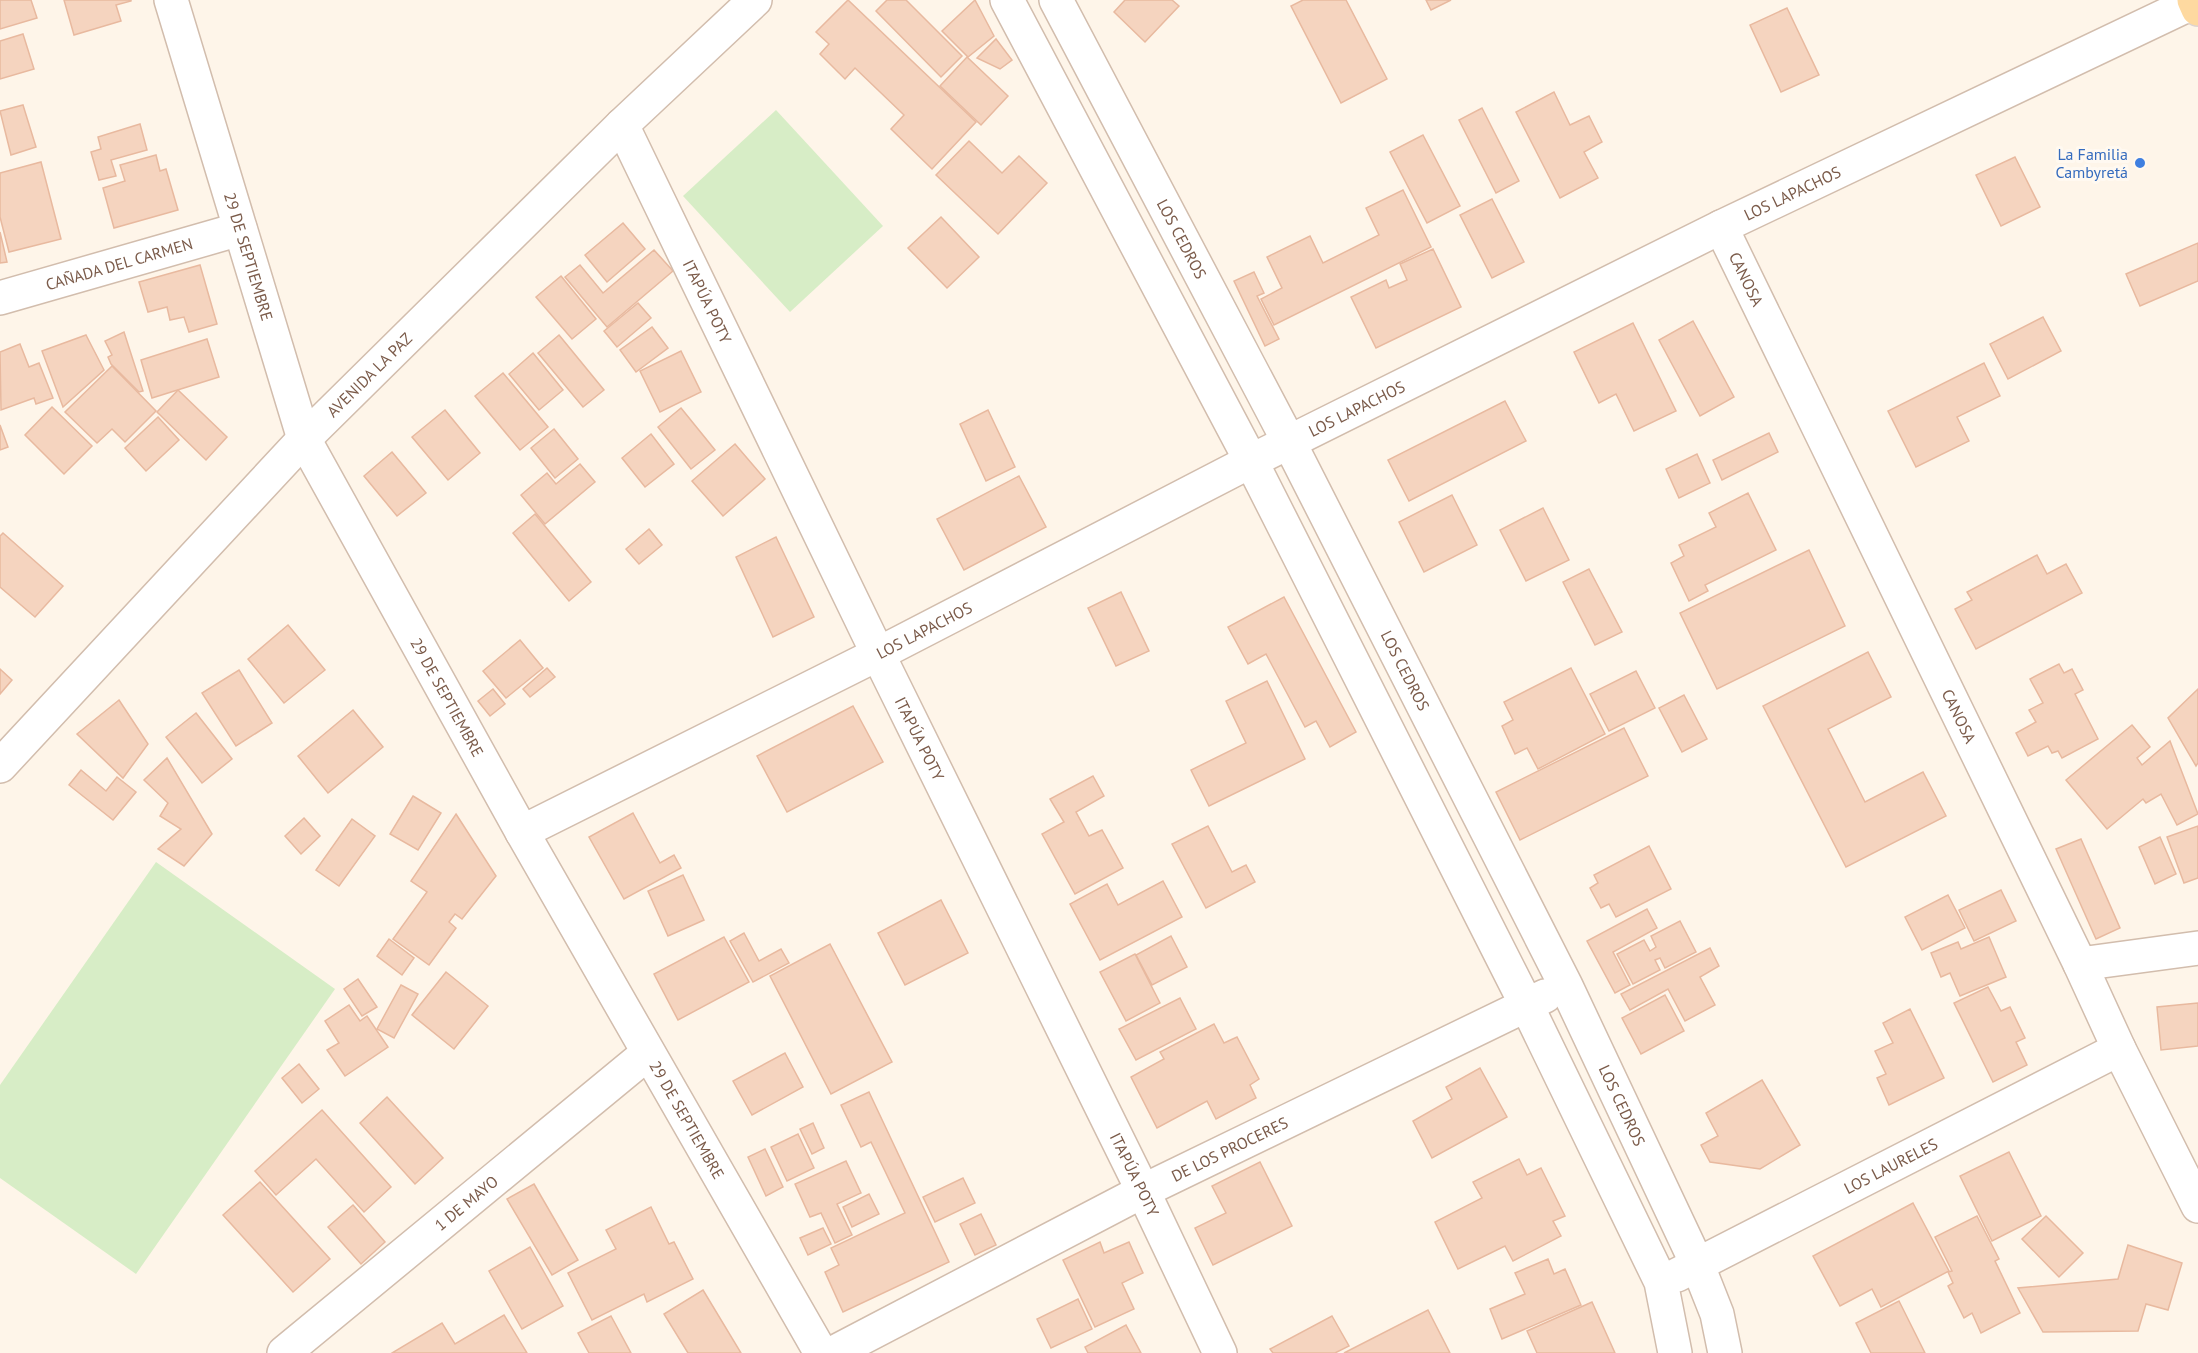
<svg xmlns="http://www.w3.org/2000/svg" width="2198" height="1353" font-family="'PT Sans',sans-serif">
  <style>
    .green { fill: #d7edc6 }
    .building { fill: #f5d4bf; stroke: #e8b99f; stroke-width: 1.5 }
    .lines { fill: none; stroke-linecap: round; stroke-linejoin: round }
    .minor-casing { stroke: #d2bdad; stroke-width: 36 }
    .major-casing { stroke: #ddd4d0; stroke-width: 36 }
    .minor { stroke: #fff; stroke-width: 33 }
    .major { stroke: #fed9a0; stroke-width: 33 }
    .shop-dot { fill: #3f7fe0; stroke: #fff9f1; stroke-width: 2 }
    .labels { text-anchor: middle; dominant-baseline: central; stroke-width: 6; stroke-linejoin: round; paint-order: stroke }
    .shop-label { font-size: 16px; fill: #366cbe; stroke: #fff9f1; text-anchor: end }
    .street-label { font-size: 16px; fill: #7b5b4a; stroke: #fff9f1 }
  </style>
  <rect width="100%" height="100%" fill="#fef5e9"/>
  <g class="green">
    <path d="M 776,110 L 883,226 L 790,312 L 683,196 Z"/>
    <path d="M 156,862 L 335,989 L 136,1274 L 0,1178 L 0,1085 Z"/>
  </g>
  <g class="building">
    <path d="M 0,0 L 31,0 L 37,18 L 0,29 Z"/>
    <path d="M 64,0 L 131,0 L 131,1 L 116,5 L 121,21 L 74,35 Z"/>
    <path d="M 848,0 L 976,122 L 932,169 L 891,129 L 904,115 L 855,68 L 845,79 L 820,54 L 829,44 L 816,32 Z"/>
    <path d="M 887,0 L 906,0 L 962,56 L 941,77 L 876,11 Z"/>
    <path d="M 975,0 L 994,36 L 968,57 L 942,31 Z"/>
    <path d="M 1125,0 L 1172,0 L 1179,6 L 1145,42 L 1114,12 Z"/>
    <path d="M 1303,0 L 1346,0 L 1387,79 L 1341,103 L 1291,6 Z"/>
    <path d="M 1426,0 L 1451,0 L 1431,10 Z"/>
    <path d="M 1787,8 L 1819,75 L 1781,92 L 1750,25 Z"/>
    <path d="M 23,34 L 34,69 L 0,79 L 0,41 Z"/>
    <path d="M 996,39 L 1012,60 L 1000,69 L 977,58 Z"/>
    <path d="M 967,57 L 1008,96 L 981,125 L 940,86 Z"/>
    <path d="M 1554,92 L 1570,125 L 1589,116 L 1602,142 L 1584,152 L 1598,178 L 1560,198 L 1516,112 Z"/>
    <path d="M 23,105 L 36,147 L 11,155 L 0,111 Z"/>
    <path d="M 1482,108 L 1519,181 L 1496,193 L 1459,120 Z"/>
    <path d="M 140,124 L 147,150 L 111,160 L 116,176 L 99,180 L 91,152 L 101,149 L 98,137 Z"/>
    <path d="M 1423,135 L 1460,206 L 1427,223 L 1390,152 Z"/>
    <path d="M 969,141 L 1002,173 L 1019,156 L 1047,183 L 998,234 L 936,175 Z"/>
    <path d="M 156,155 L 160,171 L 166,169 L 178,210 L 114,228 L 103,188 L 125,181 L 120,165 Z"/>
    <path d="M 2015,157 L 2040,207 L 2001,226 L 1976,175 Z"/>
    <path d="M 41,162 L 61,239 L 9,252 L 0,217 L 0,173 Z"/>
    <path d="M 1403,190 L 1431,247 L 1274,325 L 1261,299 L 1282,288 L 1267,257 L 1310,236 L 1323,263 L 1379,235 L 1366,208 Z"/>
    <path d="M 1492,199 L 1524,262 L 1492,278 L 1460,215 Z"/>
    <path d="M 941,217 L 979,257 L 947,288 L 908,248 Z"/>
    <path d="M 623,223 L 645,249 L 607,282 L 585,255 Z"/>
    <path d="M 0,232 L 7,262 L 0,263 Z"/>
    <path d="M 2198,243 L 2198,281 L 2140,306 L 2126,274 Z"/>
    <path d="M 1433,249 L 1461,307 L 1376,348 L 1351,297 L 1386,280 L 1389,288 L 1407,280 L 1400,264 Z"/>
    <path d="M 654,250 L 673,271 L 607,327 L 565,277 L 580,265 L 603,293 Z"/>
    <path d="M 200,265 L 217,324 L 189,332 L 184,317 L 170,320 L 167,307 L 148,312 L 139,282 Z"/>
    <path d="M 1254,272 L 1264,293 L 1257,296 L 1279,339 L 1265,346 L 1234,281 Z"/>
    <path d="M 561,276 L 596,319 L 572,339 L 536,297 Z"/>
    <path d="M 638,303 L 651,318 L 617,347 L 604,331 Z"/>
    <path d="M 2043,317 L 2061,351 L 2008,379 L 1990,344 Z"/>
    <path d="M 1693,321 L 1734,397 L 1700,416 L 1659,340 Z"/>
    <path d="M 1633,323 L 1676,411 L 1634,431 L 1616,394 L 1599,403 L 1574,352 Z"/>
    <path d="M 652,327 L 668,348 L 636,372 L 620,350 Z"/>
    <path d="M 124,332 L 143,391 L 139,392 L 111,364 L 108,357 L 112,355 L 105,341 Z"/>
    <path d="M 86,335 L 104,370 L 63,407 L 42,351 Z"/>
    <path d="M 559,335 L 604,390 L 583,407 L 538,353 Z"/>
    <path d="M 207,339 L 219,377 L 152,398 L 141,360 Z"/>
    <path d="M 20,344 L 29,367 L 39,363 L 53,398 L 36,404 L 34,398 L 1,410 L 0,352 Z"/>
    <path d="M 681,351 L 701,392 L 660,412 L 640,371 Z"/>
    <path d="M 533,353 L 563,390 L 539,410 L 509,374 Z"/>
    <path d="M 1984,363 L 2000,396 L 1957,417 L 1969,441 L 1916,467 L 1888,411 Z"/>
    <path d="M 112,366 L 156,411 L 125,442 L 112,429 L 97,443 L 65,412 Z"/>
    <path d="M 503,373 L 548,427 L 520,450 L 475,396 Z"/>
    <path d="M 178,390 L 227,437 L 206,460 L 157,412 Z"/>
    <path d="M 1505,401 L 1526,441 L 1409,501 L 1388,460 Z"/>
    <path d="M 52,407 L 92,446 L 64,474 L 25,435 Z"/>
    <path d="M 681,408 L 715,450 L 691,469 L 658,427 Z"/>
    <path d="M 445,410 L 480,453 L 448,480 L 412,437 Z"/>
    <path d="M 988,410 L 1015,467 L 986,481 L 960,424 Z"/>
    <path d="M 158,417 L 179,440 L 146,471 L 125,448 Z"/>
    <path d="M 0,425 L 8,447 L 0,450 Z"/>
    <path d="M 554,429 L 578,459 L 555,478 L 531,448 Z"/>
    <path d="M 1769,433 L 1778,452 L 1722,480 L 1713,460 Z"/>
    <path d="M 651,434 L 674,464 L 645,487 L 622,458 Z"/>
    <path d="M 735,444 L 765,479 L 723,516 L 692,481 Z"/>
    <path d="M 392,452 L 426,493 L 397,516 L 364,476 Z"/>
    <path d="M 1697,454 L 1710,483 L 1679,498 L 1666,469 Z"/>
    <path d="M 580,464 L 595,482 L 545,524 L 521,495 L 547,473 L 556,484 Z"/>
    <path d="M 1019,476 L 1046,527 L 964,570 L 937,519 Z"/>
    <path d="M 1748,493 L 1776,550 L 1705,585 L 1708,591 L 1689,601 L 1671,563 L 1684,556 L 1679,545 L 1716,527 L 1709,513 Z"/>
    <path d="M 1452,495 L 1477,545 L 1424,572 L 1399,522 Z"/>
    <path d="M 1543,508 L 1569,560 L 1526,581 L 1500,530 Z"/>
    <path d="M 535,514 L 591,582 L 569,601 L 513,533 Z"/>
    <path d="M 649,529 L 662,545 L 639,564 L 626,549 Z"/>
    <path d="M 3,533 L 63,586 L 35,617 L 0,587 L 0,536 Z"/>
    <path d="M 776,537 L 814,617 L 773,637 L 736,557 Z"/>
    <path d="M 1809,550 L 1845,626 L 1717,689 L 1680,613 Z"/>
    <path d="M 2037,555 L 2047,574 L 2066,564 L 2082,593 L 1976,649 L 1955,609 L 1972,600 L 1967,592 Z"/>
    <path d="M 1589,569 L 1622,632 L 1595,645 L 1563,582 Z"/>
    <path d="M 1121,592 L 1149,651 L 1116,666 L 1088,608 Z"/>
    <path d="M 1284,597 L 1356,732 L 1330,747 L 1316,721 L 1305,727 L 1266,654 L 1248,664 L 1228,627 Z"/>
    <path d="M 288,625 L 325,670 L 284,703 L 248,659 Z"/>
    <path d="M 520,640 L 543,668 L 506,698 L 483,671 Z"/>
    <path d="M 1868,652 L 1891,697 L 1828,729 L 1865,802 L 1923,772 L 1946,816 L 1846,867 L 1763,706 Z"/>
    <path d="M 2059,664 L 2064,673 L 2072,669 L 2083,690 L 2075,694 L 2098,739 L 2062,758 L 2058,751 L 2052,753 L 2048,746 L 2028,756 L 2016,733 L 2036,722 L 2029,710 L 2043,703 L 2030,679 Z"/>
    <path d="M 547,668 L 555,677 L 530,697 L 523,689 Z"/>
    <path d="M 1571,668 L 1605,734 L 1538,769 L 1527,748 L 1515,754 L 1502,726 L 1513,720 L 1504,702 Z"/>
    <path d="M 0,669 L 12,680 L 0,694 Z"/>
    <path d="M 239,670 L 272,723 L 236,746 L 202,693 Z"/>
    <path d="M 1636,671 L 1655,708 L 1609,731 L 1590,694 Z"/>
    <path d="M 1267,681 L 1305,759 L 1209,806 L 1191,770 L 1246,743 L 1226,701 Z"/>
    <path d="M 493,689 L 505,704 L 490,716 L 478,701 Z"/>
    <path d="M 2198,689 L 2198,763 L 2196,766 L 2168,718 Z"/>
    <path d="M 1684,695 L 1707,739 L 1682,752 L 1659,708 Z"/>
    <path d="M 119,700 L 148,744 L 123,778 L 77,734 Z"/>
    <path d="M 853,706 L 883,762 L 787,812 L 757,756 Z"/>
    <path d="M 353,710 L 383,747 L 328,793 L 298,756 Z"/>
    <path d="M 196,713 L 232,759 L 202,783 L 166,737 Z"/>
    <path d="M 2132,725 L 2150,747 L 2137,758 L 2142,765 L 2170,741 L 2198,814 L 2177,825 L 2161,794 L 2146,803 L 2143,799 L 2107,829 L 2066,780 Z"/>
    <path d="M 1624,728 L 1648,776 L 1520,840 L 1496,792 Z"/>
    <path d="M 167,758 L 212,834 L 184,866 L 158,849 L 181,829 L 160,816 L 168,803 L 144,780 Z"/>
    <path d="M 81,770 L 106,791 L 117,777 L 136,792 L 113,820 L 69,785 Z"/>
    <path d="M 1093,776 L 1104,796 L 1076,812 L 1089,836 L 1102,830 L 1123,868 L 1075,894 L 1042,834 L 1064,822 L 1050,799 Z"/>
    <path d="M 413,796 L 441,813 L 418,850 L 390,834 Z"/>
    <path d="M 633,813 L 660,863 L 674,855 L 681,868 L 624,899 L 589,837 Z"/>
    <path d="M 456,814 L 496,876 L 462,919 L 455,914 L 449,922 L 456,928 L 429,965 L 393,939 L 427,892 L 411,881 Z"/>
    <path d="M 304,818 L 320,836 L 301,854 L 285,836 Z"/>
    <path d="M 352,819 L 375,836 L 339,886 L 316,870 Z"/>
    <path d="M 1208,826 L 1232,872 L 1246,865 L 1255,882 L 1206,908 L 1172,844 Z"/>
    <path d="M 2198,826 L 2198,878 L 2184,883 L 2167,837 Z"/>
    <path d="M 2160,837 L 2176,874 L 2155,884 L 2139,847 Z"/>
    <path d="M 2081,839 L 2120,928 L 2096,939 L 2056,849 Z"/>
    <path d="M 1649,846 L 1671,889 L 1616,917 L 1609,904 L 1601,908 L 1590,888 L 1598,883 L 1594,875 Z"/>
    <path d="M 683,875 L 704,920 L 668,936 L 648,891 Z"/>
    <path d="M 1163,881 L 1182,917 L 1100,960 L 1070,904 L 1107,884 L 1118,905 Z"/>
    <path d="M 2001,890 L 2016,921 L 1974,941 L 1959,910 Z"/>
    <path d="M 1948,895 L 1965,928 L 1922,950 L 1905,917 Z"/>
    <path d="M 941,900 L 968,953 L 905,985 L 878,933 Z"/>
    <path d="M 1647,909 L 1657,928 L 1613,952 L 1630,985 L 1615,993 L 1587,941 Z"/>
    <path d="M 1680,921 L 1696,952 L 1665,968 L 1660,958 L 1655,960 L 1660,970 L 1633,984 L 1617,954 L 1644,940 L 1650,951 L 1656,947 L 1651,936 Z"/>
    <path d="M 744,933 L 759,961 L 781,949 L 789,963 L 753,982 L 730,941 Z"/>
    <path d="M 1171,936 L 1187,967 L 1152,985 L 1136,955 Z"/>
    <path d="M 724,937 L 749,982 L 678,1020 L 654,974 Z"/>
    <path d="M 1989,937 L 2006,977 L 1960,996 L 1950,973 L 1941,977 L 1931,953 L 1958,942 L 1961,949 Z"/>
    <path d="M 389,939 L 414,958 L 402,975 L 377,956 Z"/>
    <path d="M 830,944 L 892,1062 L 831,1094 L 770,976 Z"/>
    <path d="M 1710,948 L 1719,966 L 1700,977 L 1715,1005 L 1685,1021 L 1668,989 L 1630,1010 L 1621,994 Z"/>
    <path d="M 1135,954 L 1160,1003 L 1126,1021 L 1100,972 Z"/>
    <path d="M 446,972 L 488,1006 L 454,1049 L 412,1015 Z"/>
    <path d="M 358,979 L 377,1007 L 362,1016 L 344,989 Z"/>
    <path d="M 401,985 L 418,994 L 394,1038 L 377,1029 Z"/>
    <path d="M 1988,987 L 2001,1011 L 2010,1007 L 2025,1038 L 2016,1042 L 2027,1065 L 1993,1082 L 1954,1003 Z"/>
    <path d="M 1665,995 L 1684,1031 L 1641,1054 L 1622,1018 Z"/>
    <path d="M 1180,998 L 1196,1029 L 1136,1060 L 1119,1029 Z"/>
    <path d="M 2198,1003 L 2198,1046 L 2161,1050 L 2157,1007 Z"/>
    <path d="M 349,1005 L 360,1021 L 367,1016 L 388,1047 L 345,1076 L 327,1050 L 339,1043 L 325,1021 Z"/>
    <path d="M 1910,1009 L 1944,1078 L 1889,1105 L 1877,1078 L 1886,1074 L 1875,1051 L 1893,1043 L 1883,1023 Z"/>
    <path d="M 1214,1024 L 1224,1043 L 1237,1037 L 1259,1079 L 1250,1085 L 1256,1098 L 1216,1119 L 1207,1101 L 1157,1128 L 1131,1077 L 1164,1059 L 1160,1052 Z"/>
    <path d="M 785,1053 L 803,1087 L 752,1115 L 733,1081 Z"/>
    <path d="M 299,1064 L 319,1089 L 302,1103 L 282,1078 Z"/>
    <path d="M 1480,1068 L 1507,1117 L 1432,1158 L 1413,1121 L 1452,1099 L 1446,1087 Z"/>
    <path d="M 1762,1080 L 1800,1145 L 1760,1169 L 1710,1162 L 1701,1145 L 1718,1136 L 1706,1113 Z"/>
    <path d="M 869,1092 L 949,1262 L 843,1312 L 825,1272 L 839,1265 L 831,1248 L 905,1213 L 871,1142 L 861,1147 L 841,1105 Z"/>
    <path d="M 387,1097 L 443,1158 L 415,1184 L 360,1123 Z"/>
    <path d="M 322,1110 L 391,1187 L 364,1212 L 316,1159 L 276,1195 L 255,1171 Z"/>
    <path d="M 813,1123 L 824,1148 L 812,1154 L 800,1129 Z"/>
    <path d="M 798,1134 L 814,1168 L 787,1181 L 771,1147 Z"/>
    <path d="M 765,1149 L 783,1187 L 766,1196 L 748,1157 Z"/>
    <path d="M 2009,1152 L 2041,1216 L 1992,1241 L 1960,1176 Z"/>
    <path d="M 1519,1159 L 1527,1175 L 1541,1168 L 1565,1216 L 1553,1221 L 1561,1236 L 1513,1261 L 1505,1246 L 1458,1269 L 1435,1222 L 1482,1198 L 1473,1182 Z"/>
    <path d="M 846,1161 L 861,1193 L 837,1204 L 852,1235 L 835,1243 L 821,1213 L 810,1217 L 795,1184 Z"/>
    <path d="M 1260,1162 L 1292,1226 L 1213,1265 L 1195,1228 L 1226,1213 L 1212,1186 Z"/>
    <path d="M 963,1178 L 975,1203 L 935,1222 L 923,1197 Z"/>
    <path d="M 260,1182 L 330,1259 L 293,1292 L 223,1215 Z"/>
    <path d="M 534,1184 L 578,1260 L 552,1275 L 507,1199 Z"/>
    <path d="M 869,1194 L 879,1214 L 852,1227 L 843,1207 Z"/>
    <path d="M 1913,1203 L 1949,1271 L 1881,1307 L 1872,1289 L 1840,1306 L 1813,1256 Z"/>
    <path d="M 353,1205 L 385,1242 L 361,1264 L 328,1227 Z"/>
    <path d="M 651,1207 L 669,1244 L 674,1242 L 693,1279 L 647,1302 L 644,1294 L 592,1320 L 568,1273 L 616,1249 L 606,1230 Z"/>
    <path d="M 981,1214 L 996,1245 L 975,1255 L 960,1224 Z"/>
    <path d="M 1977,1216 L 1999,1259 L 1995,1261 L 2020,1313 L 1981,1333 L 1972,1313 L 1964,1318 L 1948,1286 L 1953,1283 L 1948,1272 L 1952,1271 L 1935,1237 Z"/>
    <path d="M 2046,1216 L 2083,1253 L 2059,1277 L 2022,1239 Z"/>
    <path d="M 823,1228 L 831,1244 L 808,1255 L 800,1238 Z"/>
    <path d="M 1100,1242 L 1104,1253 L 1129,1242 L 1143,1273 L 1122,1283 L 1134,1309 L 1095,1327 L 1063,1260 Z"/>
    <path d="M 2128,1245 L 2182,1263 L 2168,1310 L 2146,1304 L 2138,1331 L 2043,1332 L 2018,1288 L 2118,1279 Z"/>
    <path d="M 530,1247 L 563,1306 L 522,1329 L 489,1271 Z"/>
    <path d="M 1548,1259 L 1554,1274 L 1565,1269 L 1581,1305 L 1502,1339 L 1490,1309 L 1525,1294 L 1515,1273 Z"/>
    <path d="M 703,1290 L 741,1353 L 688,1353 L 664,1314 Z"/>
    <path d="M 1078,1299 L 1092,1329 L 1051,1348 L 1037,1319 Z"/>
    <path d="M 1899,1301 L 1925,1353 L 1871,1353 L 1856,1323 Z"/>
    <path d="M 1592,1302 L 1615,1353 L 1537,1353 L 1527,1331 Z"/>
    <path d="M 1428,1310 L 1450,1353 L 1344,1353 Z"/>
    <path d="M 504,1315 L 527,1353 L 392,1353 L 442,1323 L 455,1344 Z"/>
    <path d="M 611,1316 L 631,1353 L 589,1353 L 578,1333 Z"/>
    <path d="M 1332,1316 L 1349,1346 L 1335,1353 L 1273,1353 L 1270,1349 Z"/>
    <path d="M 1126,1325 L 1141,1353 L 1088,1353 L 1085,1347 Z"/>
  </g>
  <g class="lines">
    <g class="minor-casing">
      <g id="minor">
        <path id="s1" d="M 171,0 L 304,439 L 522,832 L 821,1353"/>
        <path d="M 1007,0 L 1251,461 L 1526,1004 L 1661,1282 L 1675,1353"/>
        <path id="s2" d="M 1056,0 L 1289,442 L 1566,986 L 1698,1266 L 1717,1314 L 1725,1353"/>
        <path id="s3" d="M 622,125 L 878,654 L 1143,1191 L 1220,1353"/>
        <path id="s4" d="M 1721,227 L 2080,964 L 2119,1049 L 2198,1206"/>
        <path id="s5" d="M 0,298 L 240,229"/>
        <path id="s6" d="M 0,766 L 304,439 L 622,125 L 755,0"/>
        <path id="s7" d="M 522,832 L 878,654 L 1251,461 L 1721,227 L 2198,0"/>
        <path d="M 2080,964 L 2198,948"/>
        <path id="s8" d="M 1677,1275 L 2119,1049"/>
        <path id="s9" d="M 284,1353 L 648,1053"/>
        <path id="s10" d="M 833,1353 L 1143,1191 L 1545,996"/>
      </g>
    </g>
    <g class="major-casing">
      <path id="major" d="M 2194,0 L 2198,9"/>
    </g>
    <use href="#minor" class="minor"/>
    <use href="#major" class="major"/>
  </g>
  <circle class="shop-dot" cx="2140" cy="163" r="6"/>
  <g class="labels">
    <g class="shop-label">
      <text x="2128" y="154">La Familia<tspan x="2128" dy="18">Cambyretá</tspan></text>
    </g>
    <g class="street-label">
      <text stroke="none"><textPath href="#s7" startOffset="1422">LOS LAPACHOS</textPath></text>
      <text stroke="none"><textPath href="#s2" startOffset="270">LOS CEDROS</textPath></text>
      <text stroke="none"><textPath href="#s1" startOffset="268">29 DE SEPTIEMBRE</textPath></text>
      <text stroke="none"><textPath href="#s5" startOffset="124">CAÑADA DEL CARMEN</textPath></text>
      <text stroke="none"><textPath href="#s4" startOffset="58">CANOSA</textPath></text>
      <text stroke="none"><textPath href="#s3" startOffset="196">ITAPÚA POTY</textPath></text>
      <text stroke="none"><textPath href="#s6" startOffset="538">AVENIDA LA PAZ</textPath></text>
      <text stroke="none"><textPath href="#s7" startOffset="936">LOS LAPACHOS</textPath></text>
      <text stroke="none"><textPath href="#s7" startOffset="450">LOS LAPACHOS</textPath></text>
      <text stroke="none"><textPath href="#s2" startOffset="756">LOS CEDROS</textPath></text>
      <text stroke="none"><textPath href="#s1" startOffset="754">29 DE SEPTIEMBRE</textPath></text>
      <text stroke="none"><textPath href="#s4" startOffset="544">CANOSA</textPath></text>
      <text stroke="none"><textPath href="#s3" startOffset="682">ITAPÚA POTY</textPath></text>
      <text stroke="none"><textPath href="#s2" startOffset="1242">LOS CEDROS</textPath></text>
      <text stroke="none"><textPath href="#s1" startOffset="1240">29 DE SEPTIEMBRE</textPath></text>
      <text stroke="none"><textPath href="#s10" startOffset="446">DE LOS PROCERES</textPath></text>
      <text stroke="none"><textPath href="#s8" startOffset="240">LOS LAURELES</textPath></text>
      <text stroke="none"><textPath href="#s3" startOffset="1168">ITAPÚA POTY</textPath></text>
      <text stroke="none"><textPath href="#s9" startOffset="236">1 DE MAYO</textPath></text>
    </g>
  </g>
</svg>
